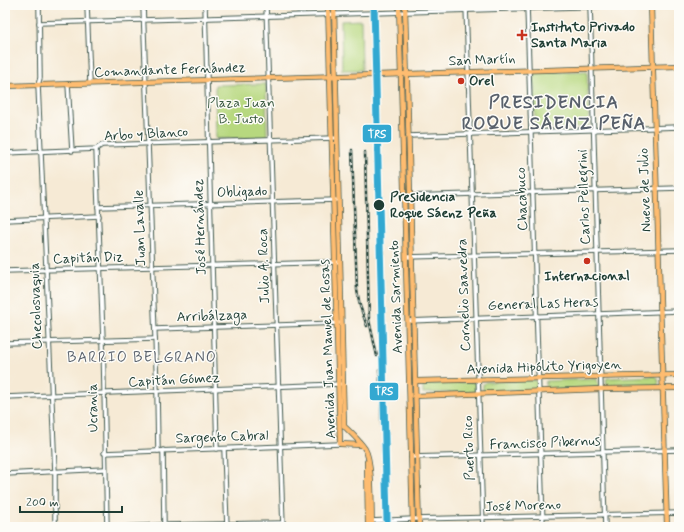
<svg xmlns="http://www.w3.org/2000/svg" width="684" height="532" font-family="Mynerve,sans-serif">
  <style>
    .green { fill: #b7d87f; stroke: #6b8a5a }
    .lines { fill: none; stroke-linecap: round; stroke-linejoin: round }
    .minor-casing { stroke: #3f574c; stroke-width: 5.5 }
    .major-casing { stroke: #3f574c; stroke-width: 6 }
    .minor { stroke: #fff; stroke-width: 3.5 }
    .major { stroke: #febc70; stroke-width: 4.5 }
    .rail-casing { stroke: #1f3d34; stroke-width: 2.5 }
    .rail { stroke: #fdfcf7; stroke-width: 1; stroke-dasharray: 3; stroke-linecap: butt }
    .rail-1-casing { stroke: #fdfcf7; stroke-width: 10 }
    .rail-1 { stroke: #33a8d1; stroke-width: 7 }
    .poi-dot { fill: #c8321e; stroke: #fdfcf7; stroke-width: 1.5 }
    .stop-dot { fill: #1f3d34; stroke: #fdfcf7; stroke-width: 1.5 }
    .labels { text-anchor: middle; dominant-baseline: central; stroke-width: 3; stroke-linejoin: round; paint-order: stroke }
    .poi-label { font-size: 14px; font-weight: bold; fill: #1f3d34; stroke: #fdfcf7; text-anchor: start }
    .street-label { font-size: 14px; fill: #1f3d34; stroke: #fdfcf7 }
    .park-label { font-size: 14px; fill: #3d5c43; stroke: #fdfcf7 }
    .stop-label { font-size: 14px; font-weight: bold; fill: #1f3d34; stroke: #fdfcf7; text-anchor: start }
    .neighbourhood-label { font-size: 15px; letter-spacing: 1px; fill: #59616c; stroke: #fdfcf7 }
    .district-label { font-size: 18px; font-weight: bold; letter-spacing: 1px; fill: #59616c; stroke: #fdfcf7 }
    .line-badge { stroke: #fdfcf7; stroke-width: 1.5 }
    .badge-label { font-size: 11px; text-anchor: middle; font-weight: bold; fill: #fff }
  </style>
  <rect width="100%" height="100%" fill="#fdfcf7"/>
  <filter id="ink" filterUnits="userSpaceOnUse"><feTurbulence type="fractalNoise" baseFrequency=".025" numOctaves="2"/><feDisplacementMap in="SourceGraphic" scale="8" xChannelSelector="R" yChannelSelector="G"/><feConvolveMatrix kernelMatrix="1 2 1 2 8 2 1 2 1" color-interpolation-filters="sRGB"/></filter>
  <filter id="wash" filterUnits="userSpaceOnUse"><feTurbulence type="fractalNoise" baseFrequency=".012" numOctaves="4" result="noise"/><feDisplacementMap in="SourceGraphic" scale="16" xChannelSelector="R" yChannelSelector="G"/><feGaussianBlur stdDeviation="0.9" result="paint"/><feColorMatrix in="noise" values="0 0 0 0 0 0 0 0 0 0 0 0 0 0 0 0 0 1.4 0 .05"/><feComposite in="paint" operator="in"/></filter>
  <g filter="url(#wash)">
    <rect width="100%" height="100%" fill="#f6ead5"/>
    <g class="green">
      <path d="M 361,20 L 362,70 L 342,70 L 341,21 Z"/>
      <path d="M 587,71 L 589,127 L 535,129 L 534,72 Z"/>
      <path d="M 266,84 L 267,138 L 216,139 L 215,85 Z"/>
      <path d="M 656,376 C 659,380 660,382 657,386 L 609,388 L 607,386 L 606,379 L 608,378 Z"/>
      <path d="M 597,379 L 599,386 L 598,388 L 547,390 L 545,387 L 546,381 Z"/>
      <path d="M 535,380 L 537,382 L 537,389 L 535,390 L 485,391 L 483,390 L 483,384 L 486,382 Z"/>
      <path d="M 474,382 L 476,385 L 477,389 L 474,392 L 423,393 L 423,384 Z"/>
    </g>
  </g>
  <g filter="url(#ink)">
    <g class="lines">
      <g class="minor-casing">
        <g id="minor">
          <path d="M 39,5 L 40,78 L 38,85 L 55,472 L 55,527"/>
          <path d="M 87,5 L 90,83"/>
          <path d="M 143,5 L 157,391 L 158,451"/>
          <path d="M 205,5 L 217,449"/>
          <path d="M 266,5 L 283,527"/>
          <path d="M 466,5 L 483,527"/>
          <path d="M 527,5 L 543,527"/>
          <path d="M 590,5 L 605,527"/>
          <path d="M 39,23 L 643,5"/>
          <path d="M 68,84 L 72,151"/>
          <path d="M 408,136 L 679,127"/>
          <path d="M 96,149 L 103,340 L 107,527"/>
          <path d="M 5,153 L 96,149 L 102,145 L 334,138"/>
          <path d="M 409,196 L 679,188"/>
          <path d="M 98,207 L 336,200"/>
          <path d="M 5,220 L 99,216"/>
          <path d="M 406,257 L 679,250"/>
          <path d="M 5,271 L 337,262"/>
          <path d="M 408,321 L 679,311"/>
          <path d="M 155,329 L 339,323"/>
          <path d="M 5,343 L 155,339"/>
          <path d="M 5,397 L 340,384"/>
          <path d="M 224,449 L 227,527"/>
          <path d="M 163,450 L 164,525"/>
          <path d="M 104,453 L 340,444"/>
          <path d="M 411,457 L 679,450"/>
          <path d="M 5,474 L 105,469"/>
          <path d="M 371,521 L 413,519 L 679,513"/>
          <path d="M 119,527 L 164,525 L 283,523"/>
        </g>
      </g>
      <g class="major-casing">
        <g id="major">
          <path d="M 328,5 L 340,444 L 361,445"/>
          <path d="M 334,5 L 344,426 C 351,433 359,440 365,449 C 373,462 371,510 372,527"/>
          <path d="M 399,5 L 413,527"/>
          <path d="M 405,5 L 419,527"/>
          <path d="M 651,5 L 667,527"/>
          <path d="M 5,86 L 679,66"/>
          <path d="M 415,381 L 679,375"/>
          <path d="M 414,396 L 601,389 L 679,388"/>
          <path d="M 367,462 L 368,527"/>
        </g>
      </g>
      <use href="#minor" class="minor"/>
      <use href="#major" class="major"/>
      <g class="rail-casing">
        <g id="rail">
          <path d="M 352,150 L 357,290 L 360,306 L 367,326"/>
          <path d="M 365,152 L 369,320 L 377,356"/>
          <path d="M 379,370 L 385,527"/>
        </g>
      </g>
      <use href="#rail" class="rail"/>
      <g class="rail-1-casing">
        <path id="rail-1" d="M 374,5 L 387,520"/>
      </g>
      <use href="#rail-1" class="rail-1"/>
    </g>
  </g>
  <g class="poi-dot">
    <path d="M520 29h4v4h4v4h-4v4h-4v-4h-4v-4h4z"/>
    <circle cx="461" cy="81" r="4"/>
    <circle cx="587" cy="261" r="4"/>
  </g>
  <circle class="stop-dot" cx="379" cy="205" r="6"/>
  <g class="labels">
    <g class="poi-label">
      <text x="531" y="27">Instituto Privado<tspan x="531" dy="16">Santa Maria</tspan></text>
      <text x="469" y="81">Orel</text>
      <text x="587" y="276" text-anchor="middle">Internacional</text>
    </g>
    <g class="street-label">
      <text transform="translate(482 60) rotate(-2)">San Martín</text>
      <text transform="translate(170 70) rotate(-2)">Comandante Fernández</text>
      <text transform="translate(146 134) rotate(-3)">Arbo y Blanco</text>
      <text transform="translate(645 190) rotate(-92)">Nueve de Julio</text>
      <text transform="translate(242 192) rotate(-2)">Obligado</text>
      <text transform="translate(584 197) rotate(-92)">Carlos Pellegrini</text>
      <text transform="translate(522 199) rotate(-92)">Chacabuco</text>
      <text transform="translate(200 227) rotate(-92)">José Hernández</text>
      <text transform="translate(140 228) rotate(-92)">Juan Lavalle</text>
      <text transform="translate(88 258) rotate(-2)">Capitán Diz</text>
      <text transform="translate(264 266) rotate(-92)">Julio A. Roca</text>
      <text transform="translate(464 295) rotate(-92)">Cornelio Saavedra</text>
      <text transform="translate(396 297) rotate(-92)">Avenida Sarmiento</text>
      <text transform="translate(543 304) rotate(-2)">General Las Heras</text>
      <text transform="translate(36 306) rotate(-92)">Checolosvaquia</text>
      <text transform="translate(212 316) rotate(-2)">Arribálzaga</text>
      <text transform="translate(328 349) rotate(-92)">Avenida Juan Manuel de Rosas</text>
      <text transform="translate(544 367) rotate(-2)">Avenida Hipólito Yrigoyen</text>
      <text transform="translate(174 380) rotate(-3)">Capitán Gómez</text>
      <text transform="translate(93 408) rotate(-91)">Ucrania</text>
      <text transform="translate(222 437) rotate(-2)">Sargento Cabral</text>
      <text transform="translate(545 443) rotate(-2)">Francisco Pibernus</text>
      <text transform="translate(469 448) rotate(-92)">Puerto Rico</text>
      <text transform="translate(523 506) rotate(-2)">José Moreno</text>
    </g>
    <g class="park-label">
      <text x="241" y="103">Plaza Juan<tspan x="241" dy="16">B. Justo</tspan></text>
    </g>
    <g class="stop-label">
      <text x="390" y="197">Presidencia<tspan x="390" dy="16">Roque Sáenz Peña</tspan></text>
    </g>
    <g class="neighbourhood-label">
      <text x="142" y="358">BARRIO BELGRANO</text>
    </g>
    <g class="district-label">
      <text x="554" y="103">PRESIDENCIA<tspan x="554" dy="21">ROQUE SÁENZ PEÑA</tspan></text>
    </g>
  </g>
  <g class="line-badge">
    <rect x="362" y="124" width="30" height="19" rx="4" fill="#33a8d1"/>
    <rect x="369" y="382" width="30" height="19" rx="4" fill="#33a8d1"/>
  </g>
  <g class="badge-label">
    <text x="377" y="138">TRS</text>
    <text x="384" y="395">TRS</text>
  </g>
  <rect width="684" height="532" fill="none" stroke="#fdfcf7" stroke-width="20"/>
  <path d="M20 506v6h102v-6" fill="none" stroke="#1f3d34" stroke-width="2"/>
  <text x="26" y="506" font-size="12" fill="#1f3d34" stroke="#fdfcf7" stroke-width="3" paint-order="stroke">200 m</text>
</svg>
